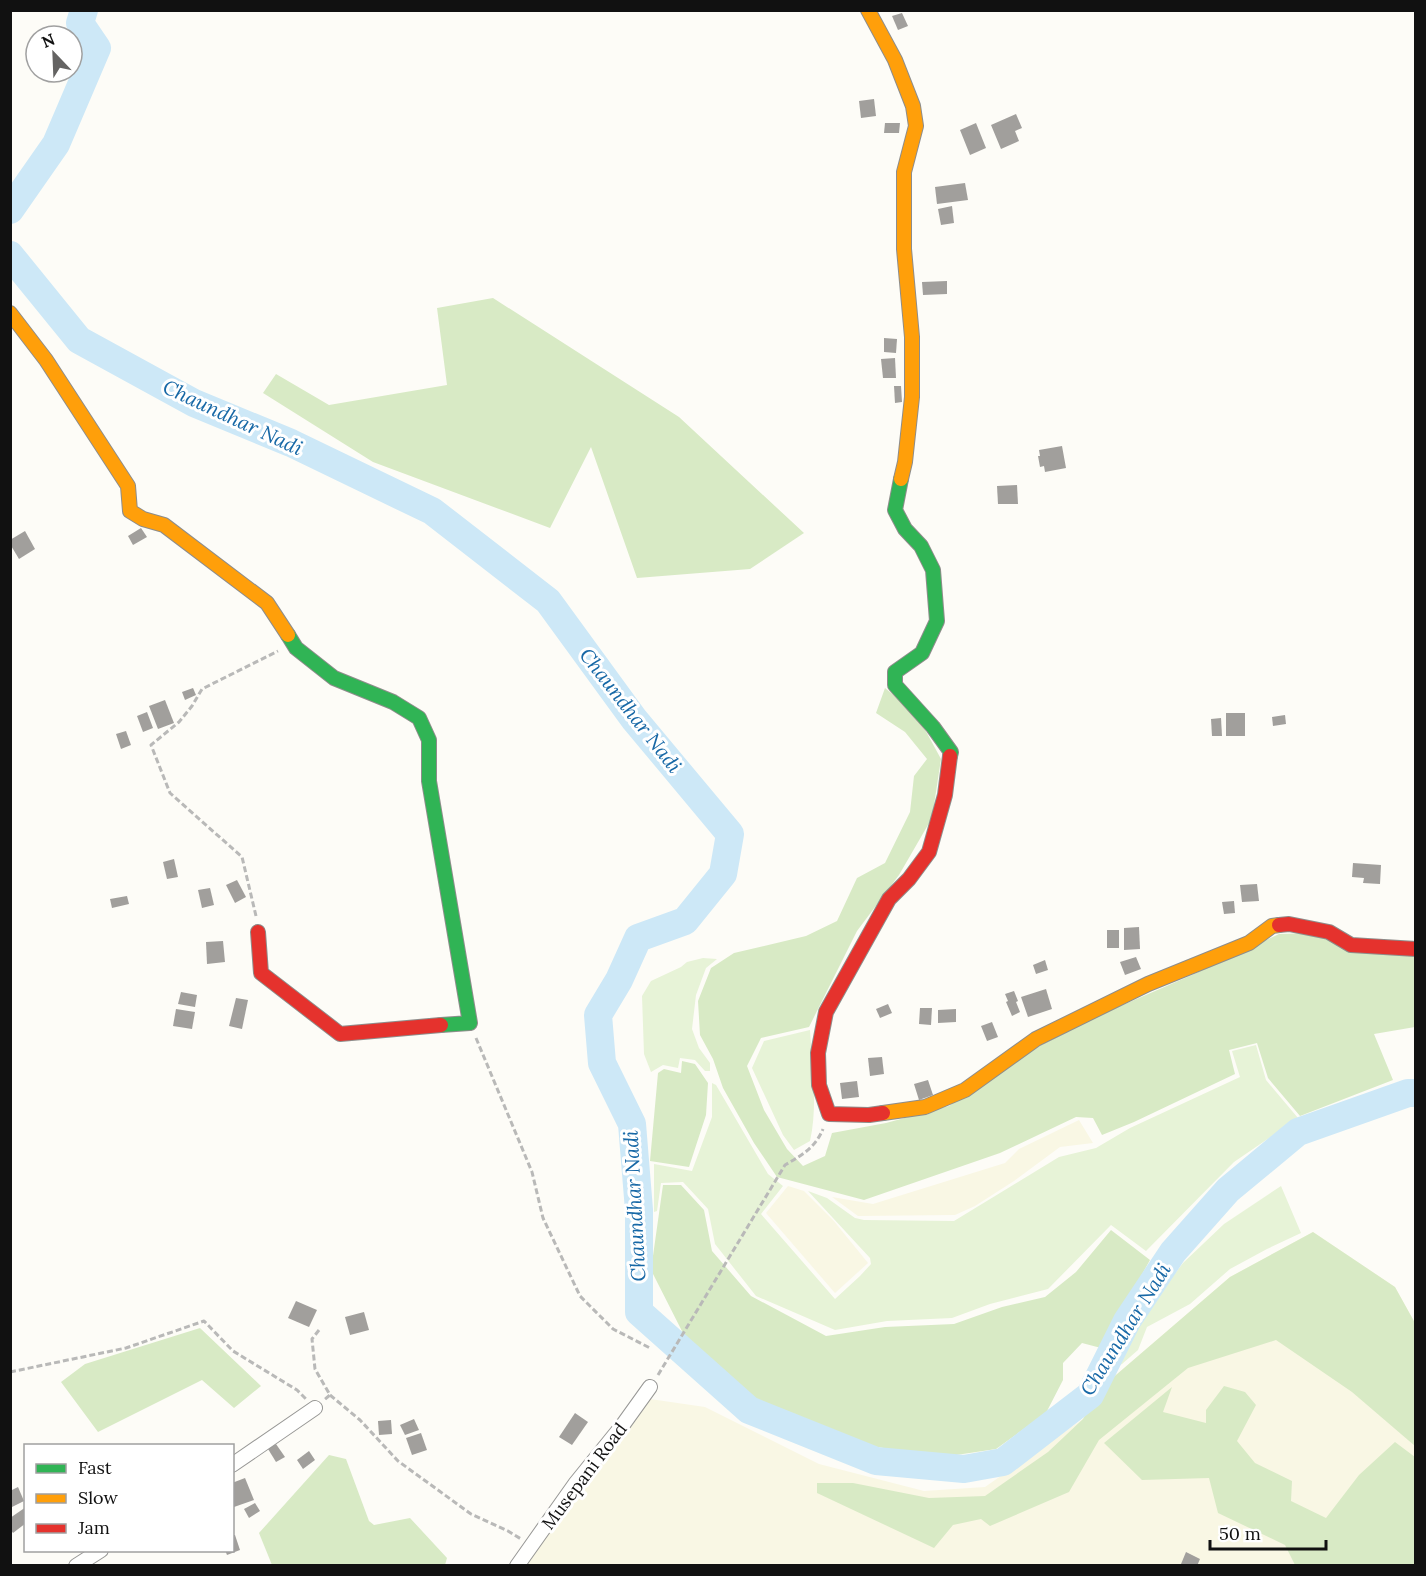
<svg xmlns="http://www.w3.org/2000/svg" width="1426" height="1576" font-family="Lora,serif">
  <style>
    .farmland { fill: #f9f7e4 }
    .green { fill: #e7f3d7 }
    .forest { fill: #d8eac5 }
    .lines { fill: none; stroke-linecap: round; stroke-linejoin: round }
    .river { stroke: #cde8f7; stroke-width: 28 }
    .building { fill: #a19f9c }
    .street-casing { stroke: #979795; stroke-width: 16 }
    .fast-casing { stroke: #8e8d8b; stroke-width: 16 }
    .slow-casing { stroke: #8e8d8b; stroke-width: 16 }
    .jam-casing { stroke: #8e8d8b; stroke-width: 16 }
    .path { stroke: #b9b9b8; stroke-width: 3; stroke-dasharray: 6 3; stroke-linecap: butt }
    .street { stroke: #fffffe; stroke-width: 14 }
    .fast { stroke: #30b455; stroke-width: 14 }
    .slow { stroke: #ff9f0a; stroke-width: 14 }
    .jam { stroke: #e5322d; stroke-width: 14 }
    .labels { text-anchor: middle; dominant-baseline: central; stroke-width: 6; stroke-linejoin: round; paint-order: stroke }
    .street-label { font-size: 18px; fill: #111; stroke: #fff }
    .water-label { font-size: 20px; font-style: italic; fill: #1768a6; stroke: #fff }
  </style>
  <rect width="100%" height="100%" fill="#fdfcf7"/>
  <g class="farmland">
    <path d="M 1079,1120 L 1093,1143 L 1060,1147 L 1014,1181 L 975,1206 L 955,1215 L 858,1216 L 832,1197 L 873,1204 L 1005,1163 L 1019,1149 Z"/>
    <path d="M 788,1186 L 804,1191 L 833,1220 L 868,1263 L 835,1293 L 766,1213 Z"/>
    <path d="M 1313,1232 L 1395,1287 L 1415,1323 L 1415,1565 L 524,1566 L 564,1505 L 650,1399 L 705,1407 L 819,1464 L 924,1491 L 985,1487 L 1083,1419 L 1102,1387 L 1230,1277 Z"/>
  </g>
  <g class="green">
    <path d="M 703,958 L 717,959 L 706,968 L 696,995 L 692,1029 L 699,1048 L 710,1063 L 710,1071 L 705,1071 L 695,1060 L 680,1058 L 678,1068 L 663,1065 L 651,1072 L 644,1054 L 642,996 L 651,981 L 681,967 L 687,962 Z"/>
    <path d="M 810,1030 C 812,1066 818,1106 810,1141 L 794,1150 L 783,1135 L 752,1068 L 764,1041 Z"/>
    <path d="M 1256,1045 L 1266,1080 L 1298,1118 L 1234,1162 L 1146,1251 L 1111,1225 L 1048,1289 L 990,1304 L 952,1318 L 887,1321 L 835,1330 L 756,1296 L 715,1244 L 708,1209 L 683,1182 L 661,1183 L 657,1211 L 654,1212 L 654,1164 L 692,1171 L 712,1117 L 712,1083 L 716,1085 L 768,1174 L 783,1186 L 761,1214 L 835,1299 L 860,1276 L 871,1264 L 870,1258 L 808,1191 L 827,1198 L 855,1218 L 864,1220 L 954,1221 L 1059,1157 L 1096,1148 L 1130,1128 L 1240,1077 L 1232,1051 Z"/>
    <path d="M 1281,1186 L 1301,1233 L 1267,1249 L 1230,1269 L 1190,1304 L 1147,1327 L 1138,1350 L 1122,1364 L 1111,1369 L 1139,1321 L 1183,1263 L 1224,1224 Z"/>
  </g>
  <g class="forest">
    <path d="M 493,298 L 679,417 L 804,533 L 750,569 L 637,578 L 591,447 L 550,528 L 373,462 L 263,393 L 276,374 L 329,405 L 447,385 L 437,308 Z"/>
    <path d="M 885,688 L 916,713 L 941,759 L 932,818 L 899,875 L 857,931 L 809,1027 L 761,1038 L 747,1066 L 764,1110 L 787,1149 L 803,1166 L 825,1156 L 832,1133 L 886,1123 L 949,1106 L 1034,1049 L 1102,1014 L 1192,975 L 1279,934 L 1312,933 L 1415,955 L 1415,1027 L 1374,1034 L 1393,1080 L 1300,1116 L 1268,1078 L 1257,1043 L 1229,1050 L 1235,1074 L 1134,1122 L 1102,1135 L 1093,1118 L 1076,1117 L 1000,1153 L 864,1200 L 777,1177 L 754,1143 L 723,1088 L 713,1059 L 700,1035 L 698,1001 L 711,968 L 734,953 L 806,936 L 837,921 L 857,878 L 885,863 L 910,812 L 914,776 L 927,759 L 905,732 L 876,713 Z"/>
    <path d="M 682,1061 L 695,1064 L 708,1083 L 706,1115 L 689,1167 L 650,1161 L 658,1073 L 664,1069 L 681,1073 Z"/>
    <path d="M 663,1185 L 681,1185 L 704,1210 L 712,1251 L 751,1296 L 826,1336 L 885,1327 L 954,1324 L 1002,1307 L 1045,1297 L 1076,1272 L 1111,1230 L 1150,1260 L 1101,1348 L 1082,1343 L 1063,1363 L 1063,1380 L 1046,1413 L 996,1449 L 943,1457 L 877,1447 L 813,1425 L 748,1396 L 687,1341 L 651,1270 Z"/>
    <path d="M 1313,1232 L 1395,1287 L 1415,1323 L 1415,1446 L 1352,1392 L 1276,1340 L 1188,1368 L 1099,1440 L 1069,1492 L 990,1526 L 981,1519 L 953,1525 L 934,1548 L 817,1493 L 817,1483 L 853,1483 L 929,1498 L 985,1496 L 1048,1452 L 1083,1419 L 1102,1387 L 1230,1277 Z"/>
    <path d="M 200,1328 L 261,1386 L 234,1408 L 202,1380 L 98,1432 L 61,1382 L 85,1364 Z"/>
    <path d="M 1224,1386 L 1245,1392 L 1256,1405 L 1237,1441 L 1255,1463 L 1292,1481 L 1291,1501 L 1326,1518 L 1359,1475 L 1395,1442 L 1415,1457 L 1415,1565 L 1295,1565 L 1285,1545 L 1218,1513 L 1209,1478 L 1142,1480 L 1104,1443 L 1172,1387 L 1163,1412 L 1206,1423 L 1206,1410 Z"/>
    <path d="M 329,1455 L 346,1459 L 369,1521 L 374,1525 L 410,1518 L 447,1558 L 445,1565 L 272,1565 L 259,1533 Z"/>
  </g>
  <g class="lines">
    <g class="river">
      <path d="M 10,210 L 56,144 L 97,48 L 80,23 L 84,10"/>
      <path d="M 10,255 L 79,340 L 194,403 L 291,443 L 432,511 L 548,601 L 634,719 L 730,834 L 723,874 L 685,921 L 638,938 L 619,980 L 598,1015 L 602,1063 L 632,1124 L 639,1210 L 639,1312 L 749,1410 L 876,1461 L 964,1469 L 1003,1462 L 1090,1395 L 1127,1321 L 1173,1252 L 1228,1190 L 1298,1132 L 1408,1093 L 1416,1093"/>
    </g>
  </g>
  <g class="building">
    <path d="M 902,13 L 908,26 L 898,30 L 892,16 Z"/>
    <path d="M 874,99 L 876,116 L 861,118 L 859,101 Z"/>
    <path d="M 1016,114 L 1022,128 L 1015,131 L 1019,141 L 1001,149 L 991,125 Z"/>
    <path d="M 885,123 L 900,123 L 899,133 L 884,133 Z"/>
    <path d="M 976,123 L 986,148 L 970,155 L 960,130 Z"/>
    <path d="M 965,183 L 968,200 L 937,204 L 935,187 Z"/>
    <path d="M 952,206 L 954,223 L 941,225 L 938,209 Z"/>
    <path d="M 947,281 L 947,294 L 923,295 L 922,282 Z"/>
    <path d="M 884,338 L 897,339 L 896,353 L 884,352 Z"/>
    <path d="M 895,358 L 896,378 L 883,378 L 881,359 Z"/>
    <path d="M 894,386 L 901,386 L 902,402 L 895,403 Z"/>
    <path d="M 1062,446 L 1066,468 L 1045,472 L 1044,466 L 1040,467 L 1038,456 L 1040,456 L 1039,450 Z"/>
    <path d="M 1017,485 L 1018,504 L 998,504 L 997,486 Z"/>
    <path d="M 141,528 L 147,537 L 133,545 L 128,536 Z"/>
    <path d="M 25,531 L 35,549 L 19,559 L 10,544 L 10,540 Z"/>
    <path d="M 193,688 L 196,695 L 185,700 L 182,692 Z"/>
    <path d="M 165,700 L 174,723 L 158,729 L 149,706 Z"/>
    <path d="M 147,712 L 153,728 L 143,732 L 137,716 Z"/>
    <rect x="1226" y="713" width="19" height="23"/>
    <path d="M 1285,715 L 1286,724 L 1273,726 L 1272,717 Z"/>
    <path d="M 1221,718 L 1222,736 L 1212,736 L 1211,719 Z"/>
    <path d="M 126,731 L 131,745 L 121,749 L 116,734 Z"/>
    <path d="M 174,859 L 178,877 L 167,879 L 163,862 Z"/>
    <path d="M 1353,863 L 1381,865 L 1380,884 L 1363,883 L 1364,878 L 1352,877 Z"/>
    <path d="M 237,880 L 246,897 L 235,903 L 226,885 Z"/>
    <path d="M 1257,884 L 1259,901 L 1242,902 L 1240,885 Z"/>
    <path d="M 210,888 L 214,905 L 202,908 L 198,890 Z"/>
    <path d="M 127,896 L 129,904 L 112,908 L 110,899 Z"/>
    <path d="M 1234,901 L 1235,913 L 1224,914 L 1222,902 Z"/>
    <path d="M 1139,927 L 1140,949 L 1124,950 L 1124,928 Z"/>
    <rect x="1107" y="930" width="12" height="18"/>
    <path d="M 223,941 L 225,962 L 207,964 L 206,942 Z"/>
    <path d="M 1136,957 L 1141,969 L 1125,975 L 1120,962 Z"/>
    <path d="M 1045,960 L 1048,970 L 1036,974 L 1033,965 Z"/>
    <path d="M 1046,989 L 1052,1009 L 1028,1017 L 1021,997 Z"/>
    <path d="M 1014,991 L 1018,1001 L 1016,1002 L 1020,1012 L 1012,1016 L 1006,1002 L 1008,1001 L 1005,994 Z"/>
    <path d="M 181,992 L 197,995 L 195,1007 L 178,1004 Z"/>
    <path d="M 236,998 L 248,1000 L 242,1029 L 229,1026 Z"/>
    <path d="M 888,1004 L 892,1013 L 880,1018 L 876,1009 Z"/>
    <path d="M 920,1008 L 932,1008 L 931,1025 L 919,1024 Z"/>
    <path d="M 176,1009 L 195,1012 L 192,1029 L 173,1026 Z"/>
    <path d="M 956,1009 L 956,1022 L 938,1023 L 938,1010 Z"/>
    <path d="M 992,1022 L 998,1037 L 987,1041 L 981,1026 Z"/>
    <path d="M 882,1057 L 884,1074 L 870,1076 L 868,1058 Z"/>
    <path d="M 928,1080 L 933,1095 L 919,1100 L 914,1084 Z"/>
    <path d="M 857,1081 L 859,1097 L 842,1099 L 840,1083 Z"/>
    <path d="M 296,1301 L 317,1310 L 309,1327 L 288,1318 Z"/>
    <path d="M 364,1312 L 369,1330 L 350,1335 L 345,1317 Z"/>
    <path d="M 575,1413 L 588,1422 L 572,1445 L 559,1437 Z"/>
    <path d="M 414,1419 L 419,1430 L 405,1435 L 400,1425 Z"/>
    <path d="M 391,1420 L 392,1434 L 379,1435 L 378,1421 Z"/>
    <path d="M 421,1433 L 427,1450 L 412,1455 L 406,1438 Z"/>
    <path d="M 276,1444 L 285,1457 L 276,1462 L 268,1449 Z"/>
    <path d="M 309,1451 L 315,1460 L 303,1469 L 297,1460 Z"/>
    <path d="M 245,1478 L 254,1500 L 234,1507 L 232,1483 Z"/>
    <path d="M 18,1487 L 24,1501 L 10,1508 L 10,1491 Z"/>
    <path d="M 255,1503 L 260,1511 L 249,1518 L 244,1509 Z"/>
    <path d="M 26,1507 L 26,1523 L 13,1533 L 10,1529 L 10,1518 Z"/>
    <path d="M 232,1535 L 235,1535 L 240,1550 L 227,1555 L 225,1550 L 232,1550 Z"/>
    <path d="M 1186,1552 L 1200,1559 L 1197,1566 L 1181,1564 Z"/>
  </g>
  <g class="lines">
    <g class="street-casing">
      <g id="street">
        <path d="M 232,1465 L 315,1408"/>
        <path d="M 76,1566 L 101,1550"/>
        <path d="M 517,1566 L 575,1484 L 622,1426 L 650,1387"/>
      </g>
    </g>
    <g class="fast-casing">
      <g id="fast">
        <path d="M 901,479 L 895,510 L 905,529 L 921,546 L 933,570 L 937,621 L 922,653 L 895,672 L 895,685 L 933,727 L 951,752 L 950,756"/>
        <path d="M 288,635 L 296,648 L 334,678 L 393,702 L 419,718 L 429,740 L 429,781 L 470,1023 L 441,1025"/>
      </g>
    </g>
    <g class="slow-casing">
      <g id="slow">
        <path d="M 868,10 L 895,60 L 913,106 L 916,126 L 904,172 L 904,249 L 912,337 L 912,397 L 905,462 L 901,479"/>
        <path d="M 10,313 L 46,360 L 128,486 L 130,511 L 143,519 L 164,525 L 267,603 L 288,635"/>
        <path d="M 883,1113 L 925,1107 L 965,1090 L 1036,1039 L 1148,984 L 1249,943 L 1272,926 L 1279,925"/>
      </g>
    </g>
    <g class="jam-casing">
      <g id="jam">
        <path d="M 1279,925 L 1289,924 L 1329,932 L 1351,945 L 1416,949"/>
        <path d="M 258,932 L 261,973 L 340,1034 L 441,1025"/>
        <path d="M 883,1113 L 869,1115 L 829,1114 L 819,1085 L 818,1053 L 826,1012 L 889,899 L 909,879 L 929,852 L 945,795 L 950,756"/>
      </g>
    </g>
    <g class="path">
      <path d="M 256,916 L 242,857 L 170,793 L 151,745 L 179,722 L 192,706 L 202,689 L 278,651"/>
      <path d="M 476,1038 L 532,1172 L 543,1218 L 580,1296 L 613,1329 L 650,1348"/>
      <path d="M 319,1330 L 312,1339 L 315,1369 L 330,1395 L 324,1400"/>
      <path d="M 10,1372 L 126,1348 L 204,1321 L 233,1351 L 297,1390 L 306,1399"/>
      <path d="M 658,1375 L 785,1165 C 802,1155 815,1148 823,1129"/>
      <path d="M 330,1395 L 360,1420 L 398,1461 L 471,1514 L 508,1531 L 521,1539"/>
    </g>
    <use href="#street" class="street"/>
    <use href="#fast" class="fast"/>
    <use href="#slow" class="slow"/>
    <use href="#jam" class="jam"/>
  </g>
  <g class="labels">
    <g class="street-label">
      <text transform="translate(584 1476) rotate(-53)">Musepani Road</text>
    </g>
    <g class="water-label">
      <text transform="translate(233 417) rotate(25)">Chaundhar Nadi</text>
      <text transform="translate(631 710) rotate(52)">Chaundhar Nadi</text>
      <text transform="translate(634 1206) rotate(-93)">Chaundhar Nadi</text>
      <text transform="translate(1125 1329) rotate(-58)">Chaundhar Nadi</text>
    </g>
  </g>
  <rect width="1426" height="1576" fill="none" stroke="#111111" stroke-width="24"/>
  <rect x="24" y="1444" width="210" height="108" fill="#ffffff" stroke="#a0a0a0" stroke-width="1.5"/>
  <rect x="36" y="1464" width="30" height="9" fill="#30b455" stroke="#a0a0a0" stroke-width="1.5"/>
  <text x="78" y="1474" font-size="18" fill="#111111">Fast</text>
  <rect x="36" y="1494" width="30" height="9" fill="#ff9f0a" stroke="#a0a0a0" stroke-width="1.5"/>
  <text x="78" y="1504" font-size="18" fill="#111111">Slow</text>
  <rect x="36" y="1524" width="30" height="9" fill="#e5322d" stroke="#a0a0a0" stroke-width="1.5"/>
  <text x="78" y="1534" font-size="18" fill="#111111">Jam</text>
  <g transform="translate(54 54) rotate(337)"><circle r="28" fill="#ffffff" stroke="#a0a0a0" stroke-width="1.5"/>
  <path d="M0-4.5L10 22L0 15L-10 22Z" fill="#646362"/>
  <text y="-9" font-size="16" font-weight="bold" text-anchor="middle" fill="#111111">N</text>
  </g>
  <path d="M1210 1540v9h116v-9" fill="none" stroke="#111111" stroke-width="3"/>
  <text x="1219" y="1540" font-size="18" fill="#111111" stroke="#ffffff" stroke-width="4.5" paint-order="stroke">50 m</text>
</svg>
